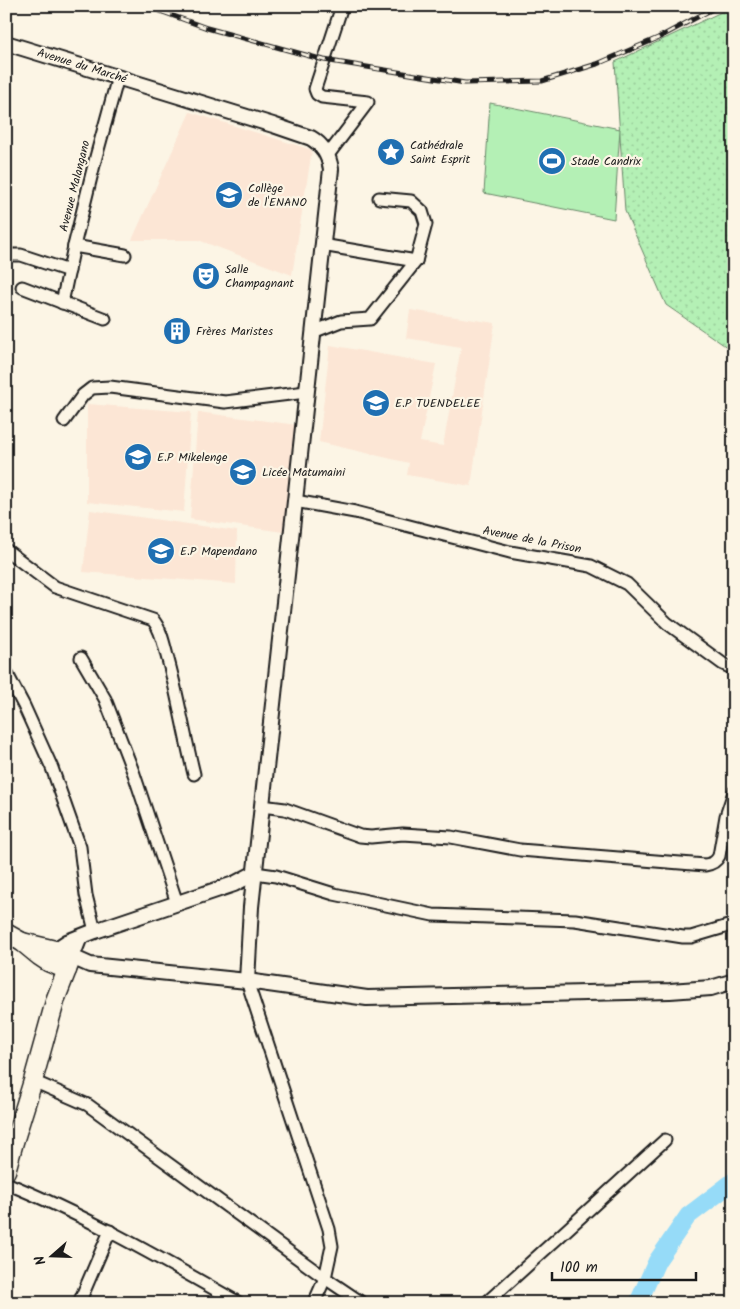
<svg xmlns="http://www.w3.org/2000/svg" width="740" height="1309" font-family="Kalam,sans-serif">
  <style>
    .built { fill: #fce6d5 }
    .grass { fill: url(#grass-dots); stroke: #688668 }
    .pitch { fill: #b4f0b5; stroke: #688668 }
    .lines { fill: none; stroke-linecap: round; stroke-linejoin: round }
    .river { stroke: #96dbf8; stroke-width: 18 }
    .minor-casing { stroke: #1c1c1c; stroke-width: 15 }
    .tertiary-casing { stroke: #1c1c1c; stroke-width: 18 }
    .primary-casing { stroke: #1c1c1c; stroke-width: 21 }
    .minor { stroke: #fcf5e5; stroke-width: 11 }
    .tertiary { stroke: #fcf5e5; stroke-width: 14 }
    .primary { stroke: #fcf5e5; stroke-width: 18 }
    .rail-casing { stroke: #1c1c1c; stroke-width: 5 }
    .rail { stroke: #fcf5e5; stroke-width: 3; stroke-dasharray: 9; stroke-linecap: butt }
    .labels { text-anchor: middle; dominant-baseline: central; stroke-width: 4.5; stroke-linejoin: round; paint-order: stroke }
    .street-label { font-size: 12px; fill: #1c1c1c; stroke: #fcf5e5 }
    .poi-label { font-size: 12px; fill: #1c1c1c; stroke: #fcf5e5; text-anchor: start }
  </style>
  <defs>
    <pattern id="grass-dots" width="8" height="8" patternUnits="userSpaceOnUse" patternTransform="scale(1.25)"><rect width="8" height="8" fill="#b4f0b5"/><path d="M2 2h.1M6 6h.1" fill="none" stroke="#9acd9b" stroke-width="1.8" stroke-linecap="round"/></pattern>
  </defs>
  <rect width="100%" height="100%" fill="#fcf5e5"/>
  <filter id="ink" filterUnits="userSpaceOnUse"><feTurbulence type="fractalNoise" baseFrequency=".02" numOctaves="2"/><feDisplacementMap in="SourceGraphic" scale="10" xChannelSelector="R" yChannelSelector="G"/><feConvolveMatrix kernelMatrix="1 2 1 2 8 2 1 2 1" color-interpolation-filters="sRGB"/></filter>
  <g filter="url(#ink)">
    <g class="built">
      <path d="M 190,112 L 312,150 L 292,275 L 198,240 L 132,240 Z"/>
      <path d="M 410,310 L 495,323 L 471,486 L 407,475 L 409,463 L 319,442 L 330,345 L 436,364 L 420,442 L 443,446 L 461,347 L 406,338 Z"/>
      <path d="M 87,404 L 191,412 L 184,512 L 87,502 Z"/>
      <path d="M 198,412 L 297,425 L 283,532 L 190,519 Z"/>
      <path d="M 90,510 L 237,531 L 236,584 L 83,572 Z"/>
    </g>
    <path class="grass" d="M 734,6 L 734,352 L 666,305 L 625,211 L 615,62 Z"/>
    <path class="pitch" d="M 490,103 L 620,129 L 614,219 L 484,193 Z"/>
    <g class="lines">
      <path class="river" d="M 638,1303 L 657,1261 L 688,1216 L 734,1181"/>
      <g class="minor-casing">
        <g id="minor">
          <path d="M 328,155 L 368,102 L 322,97 L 317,94 L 315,89 L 342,6"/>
          <path d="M 322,245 L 416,261"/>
          <path d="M 74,246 L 125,255"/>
          <path d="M 9,255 L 21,255 L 69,271"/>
          <path d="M 22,287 L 105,319"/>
          <path d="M 62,303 L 74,246 L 96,157 L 118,77"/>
          <path d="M 313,332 L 341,321 L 370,319 L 416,261 L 426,224 L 422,211 L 411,201 L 379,198"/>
          <path d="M 64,421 L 83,395 L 92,388 L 110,387 L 225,402 L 306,392"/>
          <path d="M 295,501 L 355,512 L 510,552 L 591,566 L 627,584 L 667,623 L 723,664 L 734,669"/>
          <path d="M 6,550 L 55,587 L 153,620 C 161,629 164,645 167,656 C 178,695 184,734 194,774"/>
          <path d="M 81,658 L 105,699 L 134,774 L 177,903"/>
          <path d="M 6,672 L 24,706 L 52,768 L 80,847 L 86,895 L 95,931"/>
          <path d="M 262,806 L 285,809 L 360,836 L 371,837 L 403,834 L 451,837 L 520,850 L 705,865 C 712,864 716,862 719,856 L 726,816 L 734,792"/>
          <path d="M 255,873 L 276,876 L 334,894 L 433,915 L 575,920 L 683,937 L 691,937 L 728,926"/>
          <path d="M 247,981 L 329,1229 L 332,1246 L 325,1278 L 314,1303"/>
          <path d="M 33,1081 L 88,1105 L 325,1278 L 362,1303"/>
          <path d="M 6,1183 C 87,1216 163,1260 239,1303"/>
          <path d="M 79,1303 L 110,1231"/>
          <path d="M 486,1303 L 560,1236 L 665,1140"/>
        </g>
      </g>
      <g class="tertiary-casing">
        <g id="tertiary">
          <path d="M 6,43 L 273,125 L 311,138 C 323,145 329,156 331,169 L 251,907 L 247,981"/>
          <path d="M 78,938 L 78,942 L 72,957 L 90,965 L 247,981 L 367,998 L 670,991 L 711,988 L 734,981"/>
          <path d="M 55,950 L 67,942 L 95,931 L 234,884 L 255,873"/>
        </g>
      </g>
      <g class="primary-casing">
        <g id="primary">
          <path d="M 6,933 L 22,942 L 39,956 L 48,962 L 67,970"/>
          <path d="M 6,1171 L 14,1142 L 33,1081 L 56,998 L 72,957 L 55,950 L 22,942"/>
        </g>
      </g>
      <use href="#minor" class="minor"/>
      <use href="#tertiary" class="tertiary"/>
      <use href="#primary" class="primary"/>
      <g class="rail-casing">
        <path id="rail" d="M 146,6 L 207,28 L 324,60 L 465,83 L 542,81 L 597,64 L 658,38 L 718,6"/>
      </g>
      <use href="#rail" class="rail"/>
    </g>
  </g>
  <defs>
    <g id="sight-disc" transform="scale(1.4375)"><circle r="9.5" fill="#1f6fb2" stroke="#fcf5e5"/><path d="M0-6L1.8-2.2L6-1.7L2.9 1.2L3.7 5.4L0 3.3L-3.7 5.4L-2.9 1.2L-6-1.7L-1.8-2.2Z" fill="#fff"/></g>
    <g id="stadium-disc" transform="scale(1.4375)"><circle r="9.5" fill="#1f6fb2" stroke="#fcf5e5"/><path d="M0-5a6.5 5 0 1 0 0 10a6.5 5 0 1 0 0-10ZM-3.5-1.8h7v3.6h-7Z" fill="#fff"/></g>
    <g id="school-disc" transform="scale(1.4375)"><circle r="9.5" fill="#1f6fb2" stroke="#fcf5e5"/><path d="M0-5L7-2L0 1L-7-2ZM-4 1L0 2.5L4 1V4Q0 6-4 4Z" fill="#fff"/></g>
    <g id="theatre-disc" transform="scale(1.4375)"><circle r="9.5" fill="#1f6fb2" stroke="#fcf5e5"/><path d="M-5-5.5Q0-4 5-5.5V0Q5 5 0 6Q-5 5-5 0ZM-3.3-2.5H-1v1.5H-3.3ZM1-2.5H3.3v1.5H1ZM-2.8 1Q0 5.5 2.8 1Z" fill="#fff"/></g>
    <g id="building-disc" transform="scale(1.4375)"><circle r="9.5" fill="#1f6fb2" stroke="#fcf5e5"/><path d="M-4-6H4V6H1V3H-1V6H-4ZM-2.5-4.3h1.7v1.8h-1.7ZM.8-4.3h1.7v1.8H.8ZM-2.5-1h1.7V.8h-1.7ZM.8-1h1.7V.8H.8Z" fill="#fff"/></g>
  </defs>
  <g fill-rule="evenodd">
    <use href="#sight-disc" x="391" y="152"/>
    <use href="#stadium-disc" x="552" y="161"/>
    <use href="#school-disc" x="229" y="195"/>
    <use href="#theatre-disc" x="206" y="276"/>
    <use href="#building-disc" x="177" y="331"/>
    <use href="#school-disc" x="376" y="403"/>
    <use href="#school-disc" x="138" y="457"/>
    <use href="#school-disc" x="243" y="472"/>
    <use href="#school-disc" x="161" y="551"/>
  </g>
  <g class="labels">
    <g class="street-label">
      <text transform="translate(82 66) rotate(17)">Avenue du Marché</text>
      <text transform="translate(75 186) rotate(-76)">Avenue Malangano</text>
      <text transform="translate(532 540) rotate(11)">Avenue de la Prison</text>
    </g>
    <g class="poi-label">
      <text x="410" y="145">Cathédrale<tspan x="410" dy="14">Saint Esprit</tspan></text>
      <text x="571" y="161">Stade Candrix</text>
      <text x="248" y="188">Collège<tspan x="248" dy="14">de l'ENANO</tspan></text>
      <text x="225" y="269">Salle<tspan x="225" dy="14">Champagnant</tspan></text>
      <text x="196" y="331">Frères Maristes</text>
      <text x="395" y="403">E.P TUENDELEE</text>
      <text x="157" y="457">E.P Mikelenge</text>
      <text x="262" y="472">Licée Matumaini</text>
      <text x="180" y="551">E.P Mapendano</text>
    </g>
  </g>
  <rect width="740" height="1309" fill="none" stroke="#fcf5e5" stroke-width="25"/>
  <rect x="12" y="12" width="715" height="1284" fill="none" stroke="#1c1c1c" stroke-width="2" filter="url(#ink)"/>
  <g transform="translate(52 1256) rotate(250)" stroke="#fcf5e5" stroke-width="4" paint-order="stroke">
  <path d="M0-4L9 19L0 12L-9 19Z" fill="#1c1c1c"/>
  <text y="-8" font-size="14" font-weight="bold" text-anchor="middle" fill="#1c1c1c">N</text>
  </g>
  <path d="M552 1272v8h144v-8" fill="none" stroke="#1c1c1c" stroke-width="2.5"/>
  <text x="560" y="1272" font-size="15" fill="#1c1c1c" stroke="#fcf5e5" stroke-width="4" paint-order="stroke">100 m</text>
</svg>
